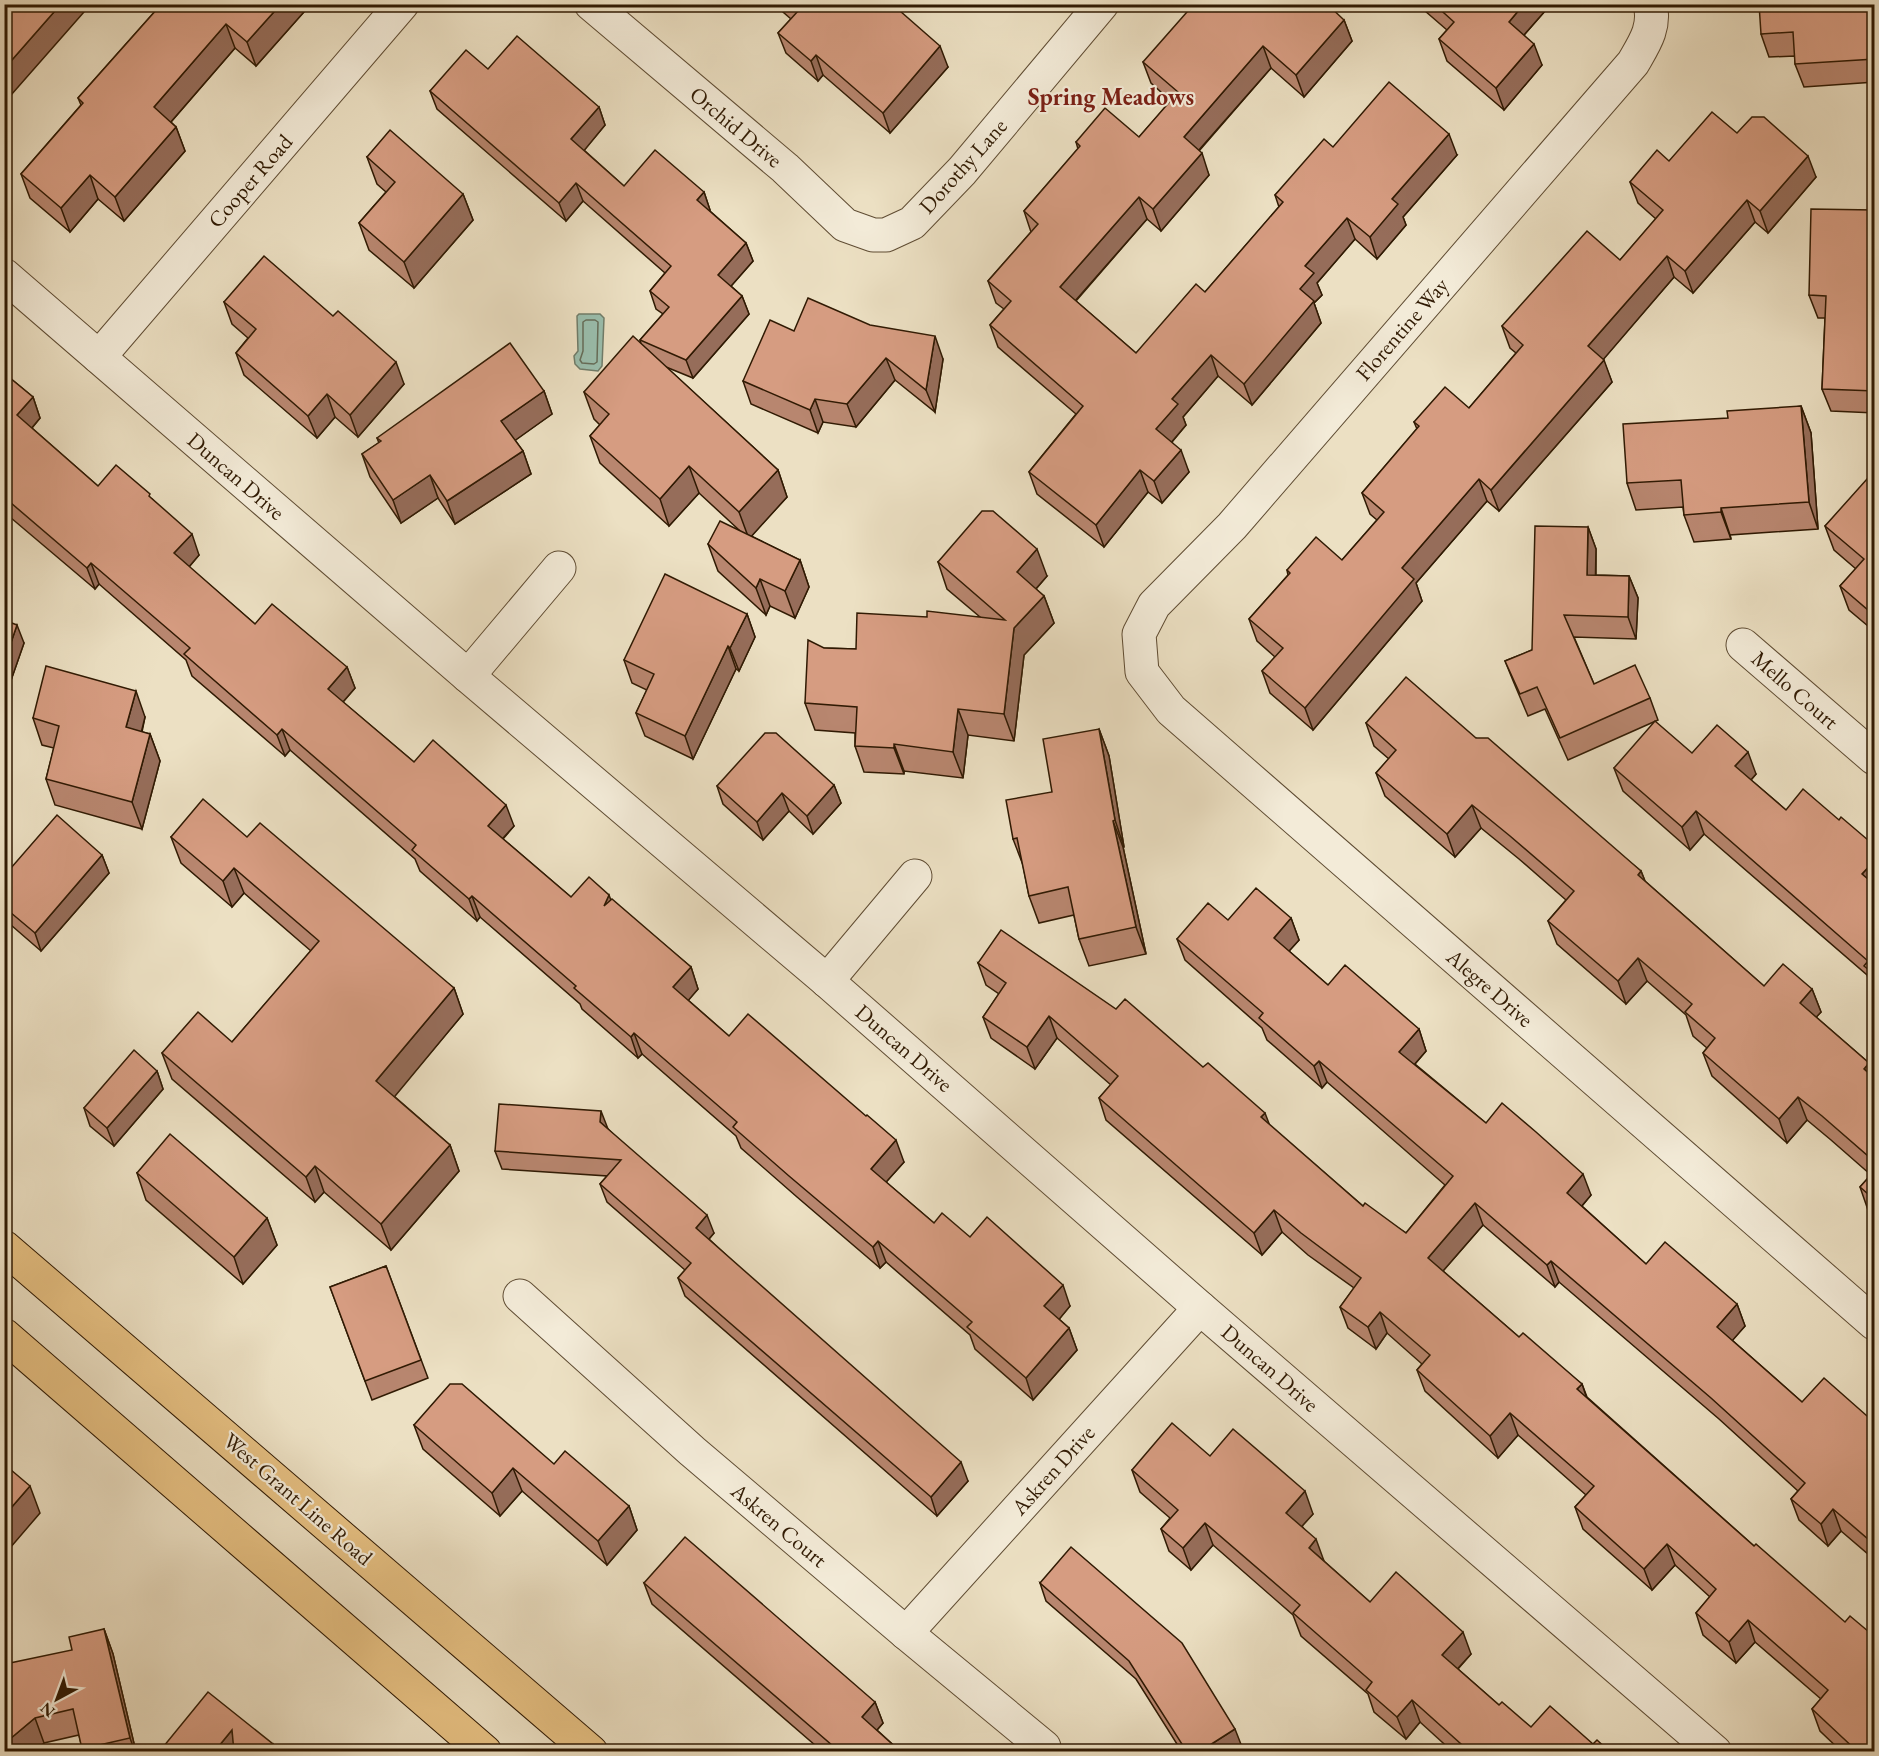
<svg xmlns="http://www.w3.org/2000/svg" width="1879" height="1756" font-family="'EB Garamond',serif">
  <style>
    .water { fill: #9abead; stroke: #707c69; stroke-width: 1.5 }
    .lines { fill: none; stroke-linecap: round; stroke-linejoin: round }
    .shore { stroke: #656c58; stroke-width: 1.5 }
    .street-casing { stroke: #5f4c33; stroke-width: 35 }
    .primary-casing { stroke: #301a03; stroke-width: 35 }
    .street { stroke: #f3ebd8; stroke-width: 33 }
    .primary { stroke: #e6c082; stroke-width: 33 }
    .wall { fill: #b8866f; stroke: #301a03; stroke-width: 1.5 }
    .shaded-wall { fill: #966d5a; stroke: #301a03; stroke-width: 1.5 }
    .building { fill: #d69c81; stroke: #301a03; stroke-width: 1.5 }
    .labels { text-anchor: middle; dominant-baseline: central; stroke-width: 4.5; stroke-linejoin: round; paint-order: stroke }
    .street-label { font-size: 22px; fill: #301a03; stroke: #f3ebd8 }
    .neighbourhood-label { font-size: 24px; font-weight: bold; fill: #7a1f14; stroke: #f3ebd8 }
  </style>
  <rect width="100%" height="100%" fill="#ece0c3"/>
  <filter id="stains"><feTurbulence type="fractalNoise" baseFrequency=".00333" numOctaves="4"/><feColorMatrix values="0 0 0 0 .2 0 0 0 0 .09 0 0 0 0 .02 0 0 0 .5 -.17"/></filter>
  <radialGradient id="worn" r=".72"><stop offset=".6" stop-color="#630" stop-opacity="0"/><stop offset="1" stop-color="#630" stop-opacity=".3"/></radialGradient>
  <path class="water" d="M 579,314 L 600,314 L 604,318 L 602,366 L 598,371 L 580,369 L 575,364 L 574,356 L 578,351 L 577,316 Z"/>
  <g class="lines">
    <path class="shore" d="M 586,320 L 595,320 L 598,322 L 597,362 L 594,364 L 582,363 L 580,360 L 583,351 L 583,322 Z"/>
    <g class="street-casing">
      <g id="street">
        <path d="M 591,4 L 785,168 L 845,225 L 873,235 L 886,235 L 912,223 L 962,171 L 1102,4"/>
        <path d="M 1650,4 C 1656,27 1644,44 1633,63 L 1232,526 L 1154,605 L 1139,634 L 1142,672 L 1171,710 L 1874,1323"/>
        <path d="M 4,275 L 468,676 L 827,981 L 1200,1308 L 1715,1752"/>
        <path d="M 99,357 L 402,4"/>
        <path d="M 1743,645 L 1874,758"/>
        <path d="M 468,676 L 559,568"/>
        <path d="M 827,981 L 915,876"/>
        <path d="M 520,1296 L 692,1451 L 906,1633 L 1044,1747"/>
        <path d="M 906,1633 L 1200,1308"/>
      </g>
    </g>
    <g class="primary-casing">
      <g id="primary">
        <path d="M 4,1247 L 591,1752"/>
        <path d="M 4,1335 L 485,1752"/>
      </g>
    </g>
    <use href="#street" class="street"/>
    <use href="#primary" class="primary"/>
  </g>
  <g class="wall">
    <path d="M 158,4 L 311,4 L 256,66 L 235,48 L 171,122 L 176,127 L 185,151 L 124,221 L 98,199 L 70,232 L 30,198 L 21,174 L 81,105 L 78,98 L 157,9 L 156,7 Z"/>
    <path d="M 780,4 L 892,4 L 948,67 L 890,133 L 823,75 L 818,81 L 786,53 L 778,33 L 791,19 L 783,12 Z"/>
    <path d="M 1417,4 L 1543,4 L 1545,11 L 1524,35 L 1542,65 L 1504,110 L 1447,61 L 1439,39 L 1447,30 Z"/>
    <path d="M 1875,4 L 1875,82 L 1804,87 L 1795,64 L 1795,56 L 1769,57 L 1761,34 Z"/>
    <path d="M 1344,20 L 1352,41 L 1304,97 L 1271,68 L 1199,151 L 1209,175 L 1161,231 L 1147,219 L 1076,301 L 1136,353 L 1205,292 L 1279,207 L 1275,195 L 1333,147 L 1457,155 L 1403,217 L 1406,225 L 1377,259 L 1355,239 L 1317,283 L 1322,295 L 1314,303 L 1321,323 L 1252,405 L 1218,376 L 1183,417 L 1186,425 L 1172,442 L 1189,472 L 1162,503 L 1148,492 L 1104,547 L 1037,494 L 1029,472 L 1076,414 L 998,347 L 990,325 L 1004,309 L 996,303 L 988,281 L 1031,232 L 1024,211 L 1078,149 L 1076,142 L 1139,137 L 1171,101 L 1151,83 L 1143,62 Z"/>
    <path d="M 488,69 L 599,107 L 605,125 L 584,150 L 624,186 L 704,192 L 710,210 L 710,211 L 746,243 L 753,261 L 731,286 L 742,296 L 749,314 L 693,378 L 666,367 L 778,470 L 787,497 L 751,536 L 800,560 L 809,587 L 795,618 L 770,606 L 766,615 L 718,571 L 708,544 L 739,530 L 699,493 L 669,526 L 600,463 L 590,436 L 600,425 L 594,419 L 584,392 L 641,344 L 640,340 L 663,314 L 656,309 L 650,291 L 665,273 L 583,201 L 566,221 L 437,109 L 430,91 Z"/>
    <path d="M 1737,133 L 1816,177 L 1768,233 L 1755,222 L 1693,293 L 1674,277 L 1603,359 L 1612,382 L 1499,511 L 1487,501 L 1416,583 L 1422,601 L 1313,730 L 1270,693 L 1262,671 L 1275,657 L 1257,641 L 1249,619 L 1288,575 L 1287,570 L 1342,560 L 1377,520 L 1370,514 L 1362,493 L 1417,429 L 1414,422 L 1469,408 L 1516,353 L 1510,348 L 1502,326 L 1620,260 L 1656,219 L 1638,203 L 1630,182 L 1669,161 Z"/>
    <path d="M 367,157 L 463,194 L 473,220 L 414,288 L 369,250 L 359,223 L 386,192 L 377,184 Z"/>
    <path d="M 1874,210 L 1875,213 L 1875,413 L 1831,411 L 1822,389 L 1825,318 L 1818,318 L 1809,295 Z"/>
    <path d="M 224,302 L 333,316 L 404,384 L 358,437 L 335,417 L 317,438 L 244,375 L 236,353 L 248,338 L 232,324 Z"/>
    <path d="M 794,331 L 943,359 L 935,412 L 895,380 L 856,427 L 823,422 L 818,433 L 751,404 L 743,381 Z"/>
    <path d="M 4,373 L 33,397 L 40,418 L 32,428 L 98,486 L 152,499 L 199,555 L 189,567 L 255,624 L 347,667 L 355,688 L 343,702 L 414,762 L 514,826 L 503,839 L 571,897 L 611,900 L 691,967 L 698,989 L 688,1000 L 729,1036 L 904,1162 L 886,1182 L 934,1223 L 970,1237 L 1070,1306 L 1059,1319 L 1069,1328 L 1077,1350 L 1033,1400 L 975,1349 L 970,1335 L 886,1262 L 880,1268 L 797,1197 L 741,1148 L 736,1136 L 642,1054 L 638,1058 L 582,1009 L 580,1004 L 480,917 L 477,921 L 420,871 L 415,859 L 290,750 L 285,756 L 192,676 L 186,660 L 99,584 L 95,589 L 4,512 Z"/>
    <path d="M 544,391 L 552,414 L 515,440 L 523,451 L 531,474 L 455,524 L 438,498 L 401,523 L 370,477 L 362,454 L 379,443 L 377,438 Z"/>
    <path d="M 1801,406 L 1811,433 L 1818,529 L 1730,535 L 1731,539 L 1694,542 L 1684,515 L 1683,507 L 1636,510 L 1627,483 L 1728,418 Z"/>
    <path d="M 1875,486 L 1875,632 L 1849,610 L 1840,586 L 1856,569 L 1834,550 L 1825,526 Z"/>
    <path d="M 1588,527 L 1596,549 L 1596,575 L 1629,576 L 1638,598 L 1636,639 L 1574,637 L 1594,684 L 1650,698 L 1658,720 L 1568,760 L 1545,709 L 1528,716 L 1514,683 L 1505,661 L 1532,650 Z"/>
    <path d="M 938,562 L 1047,576 L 1036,589 L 1044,596 L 1054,623 L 1024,655 L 1014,741 L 968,735 L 963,778 L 904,771 L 904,774 L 864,772 L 855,746 L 855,733 L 815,730 L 805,703 L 824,648 L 856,649 L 927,617 L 980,617 L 947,589 Z"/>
    <path d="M 747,614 L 755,637 L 739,671 L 736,669 L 693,759 L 645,736 L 636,713 L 647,690 L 632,683 L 624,660 Z"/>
    <path d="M 4,620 L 24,643 L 9,686 L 4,685 Z"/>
    <path d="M 145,717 L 142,732 L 150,734 L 160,761 L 142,829 L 55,805 L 46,779 L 54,748 L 42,745 L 33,718 Z"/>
    <path d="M 1366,723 L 1476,738 L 1641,871 L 1645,881 L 1764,986 L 1812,989 L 1821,1012 L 1816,1017 L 1869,1063 L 1875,1078 L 1875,1216 L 1868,1210 L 1860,1187 L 1871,1175 L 1831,1140 L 1807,1120 L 1787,1143 L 1712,1076 L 1703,1053 L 1707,1048 L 1693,1036 L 1686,1015 L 1647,981 L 1626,1004 L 1557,944 L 1548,921 L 1566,900 L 1519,859 L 1481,828 L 1455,857 L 1385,796 L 1376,773 L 1389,759 L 1374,746 Z"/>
    <path d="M 1099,729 L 1109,756 L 1124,847 L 1123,847 L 1146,954 L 1089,966 L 1079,939 L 1074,915 L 1039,923 L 1029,896 L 1023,865 L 1013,839 L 1052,792 Z"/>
    <path d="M 1692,753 L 1756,774 L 1751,780 L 1786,810 L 1839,820 L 1875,846 L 1875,991 L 1872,988 L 1867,975 L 1704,834 L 1690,850 L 1623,791 L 1614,768 Z"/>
    <path d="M 834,785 L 841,803 L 813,834 L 789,811 L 763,840 L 723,804 L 717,786 Z"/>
    <path d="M 171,837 L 247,837 L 454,988 L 463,1014 L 394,1096 L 450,1145 L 459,1171 L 391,1250 L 324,1192 L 315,1202 L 172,1079 L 162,1053 L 232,1042 L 311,951 L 244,893 L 232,907 L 181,863 Z"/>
    <path d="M 102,855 L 109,873 L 41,951 L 4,919 L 4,876 Z"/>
    <path d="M 1291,918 L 1299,940 L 1289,951 L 1328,985 L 1419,1029 L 1426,1051 L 1415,1064 L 1486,1123 L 1591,1195 L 1582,1206 L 1646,1264 L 1737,1304 L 1745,1326 L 1732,1340 L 1802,1402 L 1875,1423 L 1875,1560 L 1841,1531 L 1828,1546 L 1799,1520 L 1791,1499 L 1798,1491 L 1719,1419 L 1559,1282 L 1555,1287 L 1483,1225 L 1443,1271 L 1519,1337 L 1582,1384 L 1587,1397 L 1754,1546 L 1875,1752 L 1842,1752 L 1820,1731 L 1812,1709 L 1821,1699 L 1755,1642 L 1736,1663 L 1703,1635 L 1696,1613 L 1710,1597 L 1675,1565 L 1652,1590 L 1583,1529 L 1575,1507 L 1586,1495 L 1518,1435 L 1498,1458 L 1425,1391 L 1417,1370 L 1422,1364 L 1387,1333 L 1376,1349 L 1348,1328 L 1340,1307 L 1354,1288 L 1308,1255 L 1282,1232 L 1262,1255 L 1106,1120 L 1099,1098 L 1111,1085 L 1057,1038 L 1035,1069 L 991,1038 L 983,1017 L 999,994 L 986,985 L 978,963 L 1269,1125 L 1363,1206 L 1406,1233 L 1445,1185 L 1327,1082 L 1322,1088 L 1267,1040 L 1262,1028 L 1185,960 L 1177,939 L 1228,920 Z"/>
    <path d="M 157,1071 L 163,1089 L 114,1146 L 90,1126 L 84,1108 Z"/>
    <path d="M 607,1128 L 714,1233 L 709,1239 L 968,1481 L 937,1516 L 685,1296 L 678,1278 L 685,1270 L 607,1202 L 600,1184 L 607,1176 L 502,1169 L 495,1151 Z"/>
    <path d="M 137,1173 L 267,1218 L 277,1245 L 243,1284 L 146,1200 Z"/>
    <path d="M 386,1266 L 428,1378 L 372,1400 L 330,1287 Z"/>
    <path d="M 414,1425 L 554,1464 L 629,1506 L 637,1530 L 607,1565 L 522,1491 L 500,1516 L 423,1449 Z"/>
    <path d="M 1210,1456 L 1313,1514 L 1302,1526 L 1324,1561 L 1370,1602 L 1471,1654 L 1458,1669 L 1499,1705 L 1531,1727 L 1593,1744 L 1610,1752 L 1453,1752 L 1420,1722 L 1406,1739 L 1374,1712 L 1368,1694 L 1301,1636 L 1293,1615 L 1213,1545 L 1191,1570 L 1169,1551 L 1161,1529 L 1170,1518 L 1140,1492 L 1132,1470 Z"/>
    <path d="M 644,1583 L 875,1702 L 883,1723 L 877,1730 L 901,1752 L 823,1752 L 652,1604 Z"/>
    <path d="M 1040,1583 L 1242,1747 L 1234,1752 L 1182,1752 L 1136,1679 L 1046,1601 Z"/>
    <path d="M 104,1629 L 113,1654 L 136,1752 L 83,1752 L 79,1735 L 44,1743 L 34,1752 L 4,1752 L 72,1650 Z"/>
  </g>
  <g class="shaded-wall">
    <path d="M 61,4 L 91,4 L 4,103 L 4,69 Z"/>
    <path d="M 281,4 L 311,4 L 256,66 L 247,42 Z"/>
    <path d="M 1524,4 L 1543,4 L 1545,11 L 1517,43 L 1509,22 Z"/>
    <path d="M 1344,20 L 1352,41 L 1304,97 L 1296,75 Z"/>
    <path d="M 226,24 L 235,48 L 163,131 L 154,107 Z"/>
    <path d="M 1534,44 L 1542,65 L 1504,110 L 1496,88 Z"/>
    <path d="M 940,46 L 948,67 L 890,133 L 883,113 Z"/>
    <path d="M 1263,46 L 1271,68 L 1191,159 L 1184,137 Z"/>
    <path d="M 816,55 L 823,75 L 818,81 L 811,61 Z"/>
    <path d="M 599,107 L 605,125 L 578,158 L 571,139 Z"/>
    <path d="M 176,127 L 185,151 L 124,221 L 115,197 Z"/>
    <path d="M 1449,134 L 1457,155 L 1403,217 L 1406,225 L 1377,259 L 1370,237 L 1392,199 Z"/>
    <path d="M 1202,153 L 1209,175 L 1161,231 L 1153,209 Z"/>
    <path d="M 1808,156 L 1816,177 L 1768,233 L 1760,211 Z"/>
    <path d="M 90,175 L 98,199 L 70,232 L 61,208 Z"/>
    <path d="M 576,183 L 583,201 L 566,221 L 559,203 Z"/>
    <path d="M 704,192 L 710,210 L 704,218 L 697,200 Z"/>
    <path d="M 463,194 L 473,220 L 414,288 L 404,262 Z"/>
    <path d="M 1139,197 L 1147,219 L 1068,309 L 1060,287 Z"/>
    <path d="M 1747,200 L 1755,222 L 1693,293 L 1685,271 Z"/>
    <path d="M 1874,210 L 1875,213 L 1875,260 L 1873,255 Z"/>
    <path d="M 1347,218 L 1355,239 L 1317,283 L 1322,295 L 1314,303 L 1321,323 L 1252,405 L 1244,384 L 1300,289 L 1305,266 Z"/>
    <path d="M 746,243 L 753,261 L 725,293 L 718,275 Z"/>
    <path d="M 1667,256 L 1674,277 L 1596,368 L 1588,346 Z"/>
    <path d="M 742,296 L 749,314 L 693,378 L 686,360 Z"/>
    <path d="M 935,336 L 943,359 L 935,412 L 926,390 Z"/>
    <path d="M 1211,355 L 1218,376 L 1183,417 L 1186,425 L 1164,451 L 1156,429 L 1172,399 Z"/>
    <path d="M 886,358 L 895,380 L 856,427 L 847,404 Z"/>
    <path d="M 1604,360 L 1612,382 L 1499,511 L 1491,490 Z"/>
    <path d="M 396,362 L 404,384 L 358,437 L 350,415 Z"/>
    <path d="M 544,391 L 552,414 L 510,444 L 501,421 Z"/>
    <path d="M 327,394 L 335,417 L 317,438 L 308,416 Z"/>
    <path d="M 33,397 L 40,418 L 25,436 L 17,415 Z"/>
    <path d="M 815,399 L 823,422 L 818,433 L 810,410 Z"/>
    <path d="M 1801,406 L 1811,433 L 1818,529 L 1809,502 Z"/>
    <path d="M 1181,450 L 1189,472 L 1162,503 L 1154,481 Z"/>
    <path d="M 523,451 L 531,474 L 455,524 L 447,501 Z"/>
    <path d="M 689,466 L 699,493 L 669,526 L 660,499 Z"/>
    <path d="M 778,470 L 787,497 L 749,539 L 739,512 Z"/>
    <path d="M 1140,470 L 1148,492 L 1104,547 L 1096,525 Z"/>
    <path d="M 430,475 L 438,498 L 401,523 L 393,500 Z"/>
    <path d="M 1479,479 L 1487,501 L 1416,583 L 1422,601 L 1313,730 L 1305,708 L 1402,568 Z"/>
    <path d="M 1721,508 L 1730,535 L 1731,539 L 1721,512 Z"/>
    <path d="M 1588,527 L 1596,549 L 1595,597 L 1587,575 Z"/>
    <path d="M 192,534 L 199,555 L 182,575 L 174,553 Z"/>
    <path d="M 1037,549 L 1047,576 L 1027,599 L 1017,572 Z"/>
    <path d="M 800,560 L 809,587 L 795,618 L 785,591 Z"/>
    <path d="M 91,563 L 99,584 L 95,589 L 87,568 Z"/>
    <path d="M 1629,576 L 1638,598 L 1636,639 L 1628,617 Z"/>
    <path d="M 760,579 L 770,606 L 766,615 L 756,588 Z"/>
    <path d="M 1044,596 L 1054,623 L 1024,655 L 1014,741 L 1004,714 L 1014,628 Z"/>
    <path d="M 747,614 L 755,637 L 739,671 L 730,648 Z"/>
    <path d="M 17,625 L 24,643 L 9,686 L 4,673 L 4,663 Z"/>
    <path d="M 728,646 L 736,669 L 693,759 L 685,736 Z"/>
    <path d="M 347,667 L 355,688 L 336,710 L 328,689 Z"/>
    <path d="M 136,691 L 145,717 L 136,754 L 126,727 Z"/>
    <path d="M 958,709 L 968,735 L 963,778 L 953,752 Z"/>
    <path d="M 282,729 L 290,750 L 285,756 L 277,735 Z"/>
    <path d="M 1099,729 L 1109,756 L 1124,847 L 1115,820 Z"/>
    <path d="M 150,734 L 160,761 L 142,829 L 132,802 Z"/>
    <path d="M 894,744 L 904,771 L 904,774 L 894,748 Z"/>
    <path d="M 1748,752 L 1756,774 L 1743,789 L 1735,766 Z"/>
    <path d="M 834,785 L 841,803 L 813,834 L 807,816 Z"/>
    <path d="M 782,793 L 789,811 L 763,840 L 757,822 Z"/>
    <path d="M 506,805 L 514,826 L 495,847 L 488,826 Z"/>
    <path d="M 1472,805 L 1481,828 L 1455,857 L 1447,834 Z"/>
    <path d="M 1696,811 L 1704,834 L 1690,850 L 1682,827 Z"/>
    <path d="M 1113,821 L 1123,847 L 1146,954 L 1136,927 Z"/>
    <path d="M 102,855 L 109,873 L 41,951 L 35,933 Z"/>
    <path d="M 1875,860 L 1875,892 L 1862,874 Z"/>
    <path d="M 234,868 L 244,893 L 232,907 L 223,881 Z"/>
    <path d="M 1641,871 L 1650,894 L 1638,875 Z"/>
    <path d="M 609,895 L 617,916 L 604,906 Z"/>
    <path d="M 472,896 L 480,917 L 477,921 L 469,899 Z"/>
    <path d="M 1291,918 L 1299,940 L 1281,960 L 1274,938 Z"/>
    <path d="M 1638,958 L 1647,981 L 1626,1004 L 1618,981 Z"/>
    <path d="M 691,967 L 698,989 L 681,1009 L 673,987 Z"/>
    <path d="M 454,988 L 463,1014 L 386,1107 L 376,1081 Z"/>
    <path d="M 1812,989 L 1821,1012 L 1808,1026 L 1800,1003 Z"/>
    <path d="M 1049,1016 L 1057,1038 L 1035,1069 L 1027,1047 Z"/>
    <path d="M 1419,1029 L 1426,1051 L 1407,1073 L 1399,1052 Z"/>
    <path d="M 634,1033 L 642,1054 L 638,1058 L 631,1037 Z"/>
    <path d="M 1319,1061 L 1327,1082 L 1322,1088 L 1314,1066 Z"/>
    <path d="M 1869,1063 L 1875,1078 L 1864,1069 Z"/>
    <path d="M 157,1071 L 163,1089 L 114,1146 L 107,1128 Z"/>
    <path d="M 1798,1097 L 1807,1120 L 1787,1143 L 1779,1119 Z"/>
    <path d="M 601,1111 L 608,1129 L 600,1122 Z"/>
    <path d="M 1265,1113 L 1273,1134 L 1261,1117 Z"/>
    <path d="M 896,1140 L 904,1162 L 879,1190 L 871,1169 Z"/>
    <path d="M 450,1145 L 459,1171 L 391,1250 L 381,1224 Z"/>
    <path d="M 315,1166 L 324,1192 L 315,1202 L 306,1177 Z"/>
    <path d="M 1583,1174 L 1591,1195 L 1575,1214 L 1567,1193 Z"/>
    <path d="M 1475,1203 L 1483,1225 L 1436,1279 L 1428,1258 Z"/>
    <path d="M 1274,1210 L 1282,1232 L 1262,1255 L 1254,1233 Z"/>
    <path d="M 707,1215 L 714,1233 L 703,1246 L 696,1228 Z"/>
    <path d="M 267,1218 L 277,1245 L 243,1284 L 234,1257 Z"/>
    <path d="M 878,1241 L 886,1262 L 880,1268 L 873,1247 Z"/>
    <path d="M 1551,1261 L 1559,1282 L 1555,1287 L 1547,1265 Z"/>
    <path d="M 1063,1285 L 1070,1306 L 1052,1328 L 1044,1306 Z"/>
    <path d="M 1737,1304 L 1745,1326 L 1725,1349 L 1717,1327 Z"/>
    <path d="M 1380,1312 L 1387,1333 L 1376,1349 L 1368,1327 Z"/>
    <path d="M 1069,1328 L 1077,1350 L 1033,1400 L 1026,1378 Z"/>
    <path d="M 1582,1384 L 1589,1405 L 1577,1389 Z"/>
    <path d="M 1510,1413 L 1518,1435 L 1498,1458 L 1490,1436 Z"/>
    <path d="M 961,1462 L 968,1481 L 937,1516 L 931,1497 Z"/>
    <path d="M 513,1468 L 522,1491 L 500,1516 L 492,1493 Z"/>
    <path d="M 30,1486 L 40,1513 L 4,1555 L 4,1516 Z"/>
    <path d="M 1305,1491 L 1313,1514 L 1294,1535 L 1286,1513 Z"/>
    <path d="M 629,1506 L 637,1530 L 607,1565 L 598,1541 Z"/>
    <path d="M 1833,1509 L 1841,1531 L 1828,1546 L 1821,1524 Z"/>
    <path d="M 1205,1523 L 1213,1545 L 1191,1570 L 1183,1548 Z"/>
    <path d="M 1316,1539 L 1324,1561 L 1309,1548 Z"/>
    <path d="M 1667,1544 L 1675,1565 L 1652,1590 L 1644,1569 Z"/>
    <path d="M 1748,1620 L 1755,1642 L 1736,1663 L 1729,1642 Z"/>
    <path d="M 104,1629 L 113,1654 L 136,1752 L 135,1752 L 130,1738 Z"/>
    <path d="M 1463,1632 L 1471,1654 L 1450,1677 L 1442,1655 Z"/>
    <path d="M 1412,1700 L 1420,1722 L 1406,1739 L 1397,1717 Z"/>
    <path d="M 875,1702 L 883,1723 L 870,1738 L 862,1717 Z"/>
    <path d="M 35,1718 L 44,1743 L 34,1752 L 4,1752 L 4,1744 Z"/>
    <path d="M 1235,1729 L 1242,1747 L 1234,1752 L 1199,1752 Z"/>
    <path d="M 232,1730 L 235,1752 L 214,1752 Z"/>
    <path d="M 273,1744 L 276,1752 L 267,1752 Z"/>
  </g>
  <g class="building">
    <path d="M 4,4 L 61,4 L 4,69 Z"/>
    <path d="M 158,4 L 281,4 L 247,42 L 226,24 L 154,107 L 176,127 L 115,197 L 90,175 L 61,208 L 21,174 L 83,103 L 78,98 L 158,8 L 156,7 Z"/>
    <path d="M 791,4 L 892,4 L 940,46 L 883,113 L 816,55 L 811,61 L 778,33 L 798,11 Z"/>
    <path d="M 1194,4 L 1327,4 L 1344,20 L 1296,75 L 1263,46 L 1184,137 L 1202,153 L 1153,209 L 1139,197 L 1060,287 L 1136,353 L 1196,284 L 1205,292 L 1283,202 L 1275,195 L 1324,139 L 1333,147 L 1389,82 L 1449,134 L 1392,199 L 1398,204 L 1370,237 L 1347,218 L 1305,266 L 1314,273 L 1300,289 L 1314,301 L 1244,384 L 1211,355 L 1172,399 L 1178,404 L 1156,429 L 1181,450 L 1154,481 L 1140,470 L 1096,525 L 1029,472 L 1083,406 L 990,325 L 1011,301 L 988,281 L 1038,224 L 1024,211 L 1080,146 L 1076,142 L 1105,108 L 1139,137 L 1178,92 L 1143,62 Z"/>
    <path d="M 1434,4 L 1524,4 L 1509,22 L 1534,44 L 1496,88 L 1439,39 L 1454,22 Z"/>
    <path d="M 1759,4 L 1875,4 L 1875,59 L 1795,64 L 1793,32 L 1761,34 Z"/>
    <path d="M 517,36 L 599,107 L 571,139 L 624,186 L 655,150 L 704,192 L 697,200 L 746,243 L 718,275 L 742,296 L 686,360 L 640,340 L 669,307 L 650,291 L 671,266 L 576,183 L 559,203 L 430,91 L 466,50 L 488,69 Z"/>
    <path d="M 1712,112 L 1737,133 L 1752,117 L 1764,117 L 1808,156 L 1760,211 L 1747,200 L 1685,271 L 1667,256 L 1588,346 L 1604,360 L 1491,490 L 1479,479 L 1402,568 L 1414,579 L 1305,708 L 1262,671 L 1283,648 L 1249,619 L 1290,573 L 1287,570 L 1316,537 L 1342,560 L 1384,512 L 1362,493 L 1419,426 L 1414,422 L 1445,387 L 1469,408 L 1523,345 L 1502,326 L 1587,231 L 1620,260 L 1663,210 L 1630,182 L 1657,150 L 1669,161 Z"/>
    <path d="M 390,130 L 463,194 L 404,262 L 359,223 L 395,182 L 367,157 Z"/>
    <path d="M 1811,209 L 1874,210 L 1873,255 L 1875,256 L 1875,391 L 1822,389 L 1826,296 L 1809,295 Z"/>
    <path d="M 264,256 L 333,316 L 338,311 L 396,362 L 350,415 L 327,394 L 308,416 L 236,353 L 256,329 L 224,302 Z"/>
    <path d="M 808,298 L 870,325 L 935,336 L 926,390 L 886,358 L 847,404 L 815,399 L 810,410 L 743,381 L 770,320 L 794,331 Z"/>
    <path d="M 633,336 L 778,470 L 739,512 L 689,466 L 660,499 L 590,436 L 609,414 L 584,392 Z"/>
    <path d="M 510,343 L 544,391 L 501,421 L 523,451 L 447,501 L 430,475 L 393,500 L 362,454 L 381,441 L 377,438 Z"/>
    <path d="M 4,373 L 33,397 L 17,415 L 98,486 L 116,465 L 150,494 L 149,496 L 192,534 L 174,553 L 255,624 L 272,604 L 347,667 L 328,689 L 414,762 L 433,740 L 506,805 L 488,826 L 571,897 L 589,877 L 609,895 L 604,906 L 612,899 L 691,967 L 673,987 L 729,1036 L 748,1014 L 866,1116 L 867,1115 L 896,1140 L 871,1169 L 934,1223 L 942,1213 L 970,1237 L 987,1217 L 1063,1285 L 1044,1306 L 1069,1328 L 1026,1378 L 967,1327 L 972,1322 L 878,1241 L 873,1247 L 789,1176 L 733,1127 L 737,1122 L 634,1033 L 631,1037 L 574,988 L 576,986 L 472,896 L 469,899 L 412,850 L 416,845 L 282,729 L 277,735 L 184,654 L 190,648 L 91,563 L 87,568 L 4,497 Z"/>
    <path d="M 1801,406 L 1809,502 L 1721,508 L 1721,512 L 1684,515 L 1681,480 L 1627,483 L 1623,424 L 1728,418 L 1727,411 Z"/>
    <path d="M 1867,479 L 1875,486 L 1875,616 L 1840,586 L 1864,559 L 1825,526 Z"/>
    <path d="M 982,511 L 993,511 L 1037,549 L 1017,572 L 1044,596 L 1014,628 L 1004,714 L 958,709 L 953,752 L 894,744 L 894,748 L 855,746 L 857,707 L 805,703 L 808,640 L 824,648 L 856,649 L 857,613 L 927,617 L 927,611 L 1005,620 L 938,562 Z"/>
    <path d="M 720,521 L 800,560 L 785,591 L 760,579 L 756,588 L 708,544 Z"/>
    <path d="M 1535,526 L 1588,527 L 1587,575 L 1629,576 L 1628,617 L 1564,615 L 1594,684 L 1635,665 L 1650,698 L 1560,738 L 1537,687 L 1520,694 L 1505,661 L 1532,650 Z"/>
    <path d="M 665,574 L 747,614 L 730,648 L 728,646 L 685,736 L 636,713 L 654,674 L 624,660 Z"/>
    <path d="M 4,620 L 17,625 L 4,663 Z"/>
    <path d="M 46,666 L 136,691 L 126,727 L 150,734 L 132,802 L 46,779 L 59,726 L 33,718 Z"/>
    <path d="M 1406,677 L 1476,738 L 1488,738 L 1641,871 L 1638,875 L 1764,986 L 1783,964 L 1812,989 L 1800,1003 L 1869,1063 L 1864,1069 L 1875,1079 L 1875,1162 L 1822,1116 L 1798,1097 L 1779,1119 L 1703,1053 L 1715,1038 L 1685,1012 L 1692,1004 L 1638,958 L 1618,981 L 1548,921 L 1574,891 L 1510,836 L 1472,805 L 1447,834 L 1376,773 L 1396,750 L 1366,723 Z"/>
    <path d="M 1655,721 L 1692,753 L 1717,725 L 1748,752 L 1735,766 L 1786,810 L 1803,789 L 1839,820 L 1841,817 L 1875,846 L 1875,860 L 1862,874 L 1875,885 L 1875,975 L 1864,966 L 1868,961 L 1696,811 L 1682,827 L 1614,768 Z"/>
    <path d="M 1099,729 L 1115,820 L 1113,821 L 1136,927 L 1079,939 L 1068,887 L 1029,896 L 1017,838 L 1013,839 L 1006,800 L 1052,792 L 1043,739 Z"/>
    <path d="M 765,733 L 776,733 L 834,785 L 807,816 L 782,793 L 757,822 L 717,786 Z"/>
    <path d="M 203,799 L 247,837 L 260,823 L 454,988 L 376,1081 L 450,1145 L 381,1224 L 315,1166 L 306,1177 L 162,1053 L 198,1012 L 232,1042 L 319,941 L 234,868 L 223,881 L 171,837 Z"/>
    <path d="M 57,815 L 102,855 L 35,933 L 4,907 L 4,876 Z"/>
    <path d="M 1256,888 L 1291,918 L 1274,938 L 1328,985 L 1345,965 L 1419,1029 L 1399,1052 L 1486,1123 L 1502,1103 L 1536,1132 L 1583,1174 L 1567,1193 L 1646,1264 L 1665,1242 L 1737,1304 L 1717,1327 L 1802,1402 L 1824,1378 L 1875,1423 L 1875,1545 L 1833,1509 L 1821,1524 L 1791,1499 L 1805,1483 L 1711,1398 L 1551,1261 L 1547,1265 L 1475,1203 L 1428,1258 L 1519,1337 L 1523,1333 L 1582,1384 L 1577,1389 L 1754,1546 L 1756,1544 L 1845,1622 L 1850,1616 L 1875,1637 L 1875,1752 L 1858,1752 L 1812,1709 L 1828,1690 L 1748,1620 L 1729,1642 L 1696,1613 L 1716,1589 L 1667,1544 L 1644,1569 L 1575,1507 L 1594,1486 L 1510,1413 L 1490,1436 L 1417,1370 L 1430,1355 L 1380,1312 L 1368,1327 L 1340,1307 L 1361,1278 L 1301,1233 L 1274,1210 L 1254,1233 L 1099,1098 L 1118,1076 L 1049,1016 L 1027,1047 L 983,1017 L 1006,983 L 978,963 L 1001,930 L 1116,1009 L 1125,999 L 1203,1067 L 1208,1063 L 1265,1113 L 1261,1117 L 1363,1206 L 1365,1203 L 1406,1233 L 1453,1176 L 1319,1061 L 1314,1066 L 1259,1018 L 1263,1013 L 1177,939 L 1208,903 L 1228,920 Z"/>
    <path d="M 134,1050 L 157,1071 L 107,1128 L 84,1108 Z"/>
    <path d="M 499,1104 L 601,1111 L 600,1122 L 707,1215 L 696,1228 L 961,1462 L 931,1497 L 678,1278 L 691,1263 L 600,1184 L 621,1160 L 495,1151 Z"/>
    <path d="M 170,1134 L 267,1218 L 234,1257 L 137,1173 Z"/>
    <path d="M 1875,1170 L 1875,1200 L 1860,1187 Z"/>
    <path d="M 386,1266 L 421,1360 L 365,1381 L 330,1287 Z"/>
    <path d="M 450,1384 L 462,1384 L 554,1464 L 565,1451 L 629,1506 L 598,1541 L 513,1468 L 492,1493 L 414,1425 Z"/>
    <path d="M 1172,1423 L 1210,1456 L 1233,1429 L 1305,1491 L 1286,1513 L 1316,1539 L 1309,1548 L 1370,1602 L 1396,1572 L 1463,1632 L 1442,1655 L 1499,1705 L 1502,1702 L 1531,1727 L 1550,1706 L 1593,1744 L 1597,1740 L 1610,1752 L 1470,1752 L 1412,1700 L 1397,1717 L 1366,1690 L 1372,1682 L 1293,1613 L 1300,1605 L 1205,1523 L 1183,1548 L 1161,1529 L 1178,1510 L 1132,1470 Z"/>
    <path d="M 4,1464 L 30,1486 L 4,1516 Z"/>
    <path d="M 685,1537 L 875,1702 L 862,1717 L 901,1752 L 840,1752 L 644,1583 Z"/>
    <path d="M 1071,1547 L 1182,1643 L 1235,1729 L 1199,1752 L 1187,1752 L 1129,1661 L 1040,1583 Z"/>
    <path d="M 104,1629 L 130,1738 L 82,1749 L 73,1709 L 35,1718 L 4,1744 L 4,1668 L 10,1663 L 72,1650 L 69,1637 Z"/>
    <path d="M 208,1692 L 273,1744 L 267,1752 L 234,1752 L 232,1730 L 214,1752 L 159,1752 Z"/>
  </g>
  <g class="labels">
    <g class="street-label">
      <text transform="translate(736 127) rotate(40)">Orchid Drive</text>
      <text transform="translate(963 166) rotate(-48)">Dorothy Lane</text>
      <text transform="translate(250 181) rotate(-49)">Cooper Road</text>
      <text transform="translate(1402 329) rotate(-49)">Florentine Way</text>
      <text transform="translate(236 476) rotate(41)">Duncan Drive</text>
      <text transform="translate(1795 690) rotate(41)">Mello Court</text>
      <text transform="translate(1490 988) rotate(41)">Alegre Drive</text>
      <text transform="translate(904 1048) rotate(41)">Duncan Drive</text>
      <text transform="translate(1270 1368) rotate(41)">Duncan Drive</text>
      <text transform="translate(1053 1470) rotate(-48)">Askren Drive</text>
      <text transform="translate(298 1499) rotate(41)">West Grant Line Road</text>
      <text transform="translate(779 1525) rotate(40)">Askren Court</text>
    </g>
    <g class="neighbourhood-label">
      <text x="1111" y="96">Spring Meadows</text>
    </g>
  </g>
  <rect width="1879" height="1756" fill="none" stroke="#ece0c3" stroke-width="24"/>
  <rect x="6" y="6" width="1867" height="1744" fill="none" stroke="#301a03" stroke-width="3"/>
  <rect x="12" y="12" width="1855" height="1732" fill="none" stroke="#301a03" stroke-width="1.5"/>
  <g transform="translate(57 1699) rotate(221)" stroke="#f3ebd8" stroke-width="4.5" paint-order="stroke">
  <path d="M0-4.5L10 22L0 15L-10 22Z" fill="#301a03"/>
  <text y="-9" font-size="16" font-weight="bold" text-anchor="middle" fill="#301a03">N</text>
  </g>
  <rect width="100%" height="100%" filter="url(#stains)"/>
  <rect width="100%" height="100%" fill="url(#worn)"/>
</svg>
